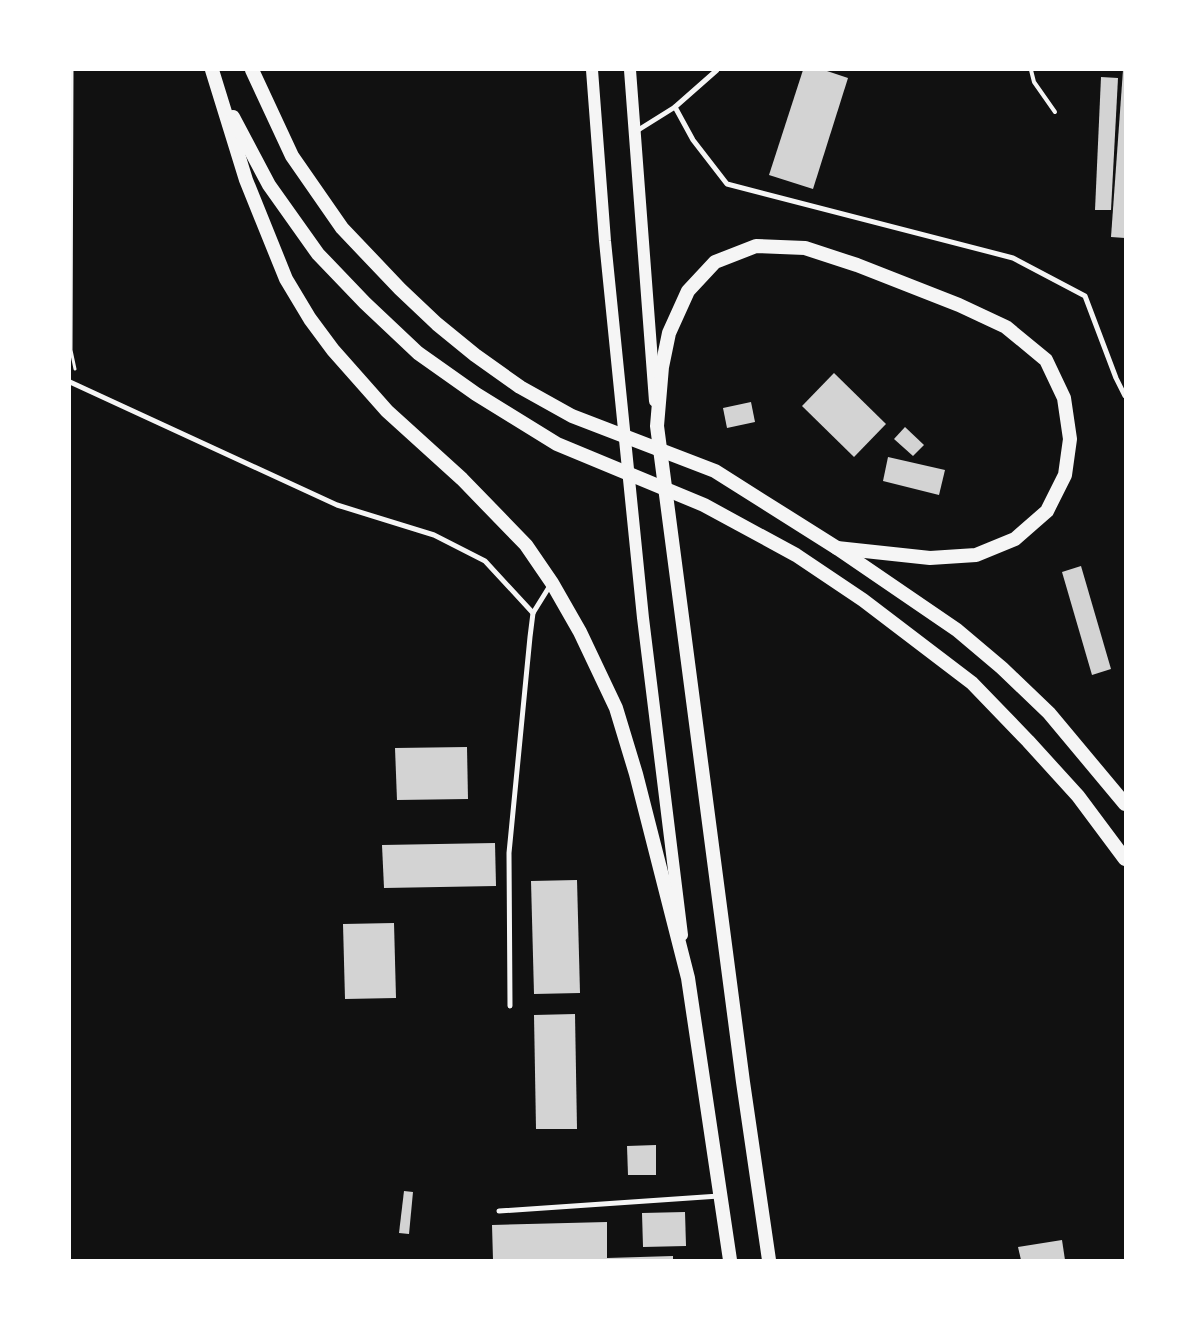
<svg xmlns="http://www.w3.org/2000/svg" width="1195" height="1330" font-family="Overpass,sans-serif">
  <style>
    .building { fill: #d3d3d3 }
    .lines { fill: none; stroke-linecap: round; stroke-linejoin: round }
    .path { stroke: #f5f5f5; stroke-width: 3 }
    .service { stroke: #f5f5f5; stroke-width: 4 }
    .minor { stroke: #f5f5f5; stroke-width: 5 }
    .primary { stroke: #f5f5f5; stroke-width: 12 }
    .trunk { stroke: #f5f5f5; stroke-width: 14 }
  </style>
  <rect width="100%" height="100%" fill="#111"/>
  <g class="building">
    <path d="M 803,70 L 824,70 L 848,78 L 813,189 L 769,175 Z"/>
    <path d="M 1123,70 L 1125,70 L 1125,238 L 1111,237 Z"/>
    <path d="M 1101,77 L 1118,78 L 1111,210 L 1095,210 Z"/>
    <path d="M 834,373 L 886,424 L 854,457 L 802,406 Z"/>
    <path d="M 751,402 L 755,422 L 727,428 L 723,408 Z"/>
    <path d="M 905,427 L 924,445 L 913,456 L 894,439 Z"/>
    <path d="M 888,457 L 945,470 L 939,495 L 883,481 Z"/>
    <path d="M 1081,566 L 1111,669 L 1092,675 L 1062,572 Z"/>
    <path d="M 467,747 L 468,799 L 397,800 L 395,748 Z"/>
    <path d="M 495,843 L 496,886 L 384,888 L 382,845 Z"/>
    <path d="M 577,880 L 580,993 L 534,994 L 531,881 Z"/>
    <path d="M 394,923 L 396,998 L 345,999 L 343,924 Z"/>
    <path d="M 575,1014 L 577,1129 L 536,1129 L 534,1015 Z"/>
    <path d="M 656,1145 L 656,1175 L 628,1175 L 627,1146 Z"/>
    <path d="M 404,1191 L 413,1192 L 409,1234 L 399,1233 Z"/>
    <path d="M 685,1212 L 686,1246 L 643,1247 L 642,1213 Z"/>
    <path d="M 607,1222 L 607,1258 L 673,1256 L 673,1260 L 493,1260 L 492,1225 Z"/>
    <path d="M 1062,1240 L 1065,1260 L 1021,1260 L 1018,1247 Z"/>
  </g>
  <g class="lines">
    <path class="path" d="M 72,70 L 71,350 L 75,369"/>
    <path class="service" d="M 1031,70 L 1034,82 L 1055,112"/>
    <g class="minor">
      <path d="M 675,107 L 693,140 L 727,184 L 1013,258 L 1085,296 L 1116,378 L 1125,396"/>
      <path d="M 635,132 L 675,107 L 717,70"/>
      <path d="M 70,382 L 337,505 L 434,535 L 485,561 L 533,613"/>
      <path d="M 510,1006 L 509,853 L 530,637 L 533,613 L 551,584"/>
      <path d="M 499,1211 L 719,1196"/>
    </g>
    <g class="primary">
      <path d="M 592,70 L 605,241 L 643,618 L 682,935"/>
      <path d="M 630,70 L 655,401"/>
    </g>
    <g class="trunk">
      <path d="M 212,70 L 246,180 L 286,279 L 310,319 L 333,350 L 387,411 L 462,479 L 526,545 L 552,583 L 580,632 L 616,708 L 636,774 L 688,978 L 730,1260"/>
      <path d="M 252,70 L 292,156 L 342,228 L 400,289 L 437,324 L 475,355 L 520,387 L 572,416 L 715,471 L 837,548 L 957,630 L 1002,668 L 1049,713 L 1125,804"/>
      <path d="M 233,117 L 269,185 L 318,254 L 365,303 L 418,353 L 476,394 L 557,444 L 704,505 L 796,555 L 863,600 L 972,683 L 1028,741 L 1078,796 L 1125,859"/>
      <path d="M 769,1260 L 743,1082 L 657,426 L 662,367 L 669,333 L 688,291 L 715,262 L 756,246 L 805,248 L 857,265 L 959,305 L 1006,327 L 1046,360 L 1064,398 L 1070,439 L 1065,475 L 1047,511 L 1015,539 L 976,555 L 930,558 L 837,548"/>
    </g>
  </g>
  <rect width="1195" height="1330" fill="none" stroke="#ffffff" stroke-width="142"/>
</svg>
